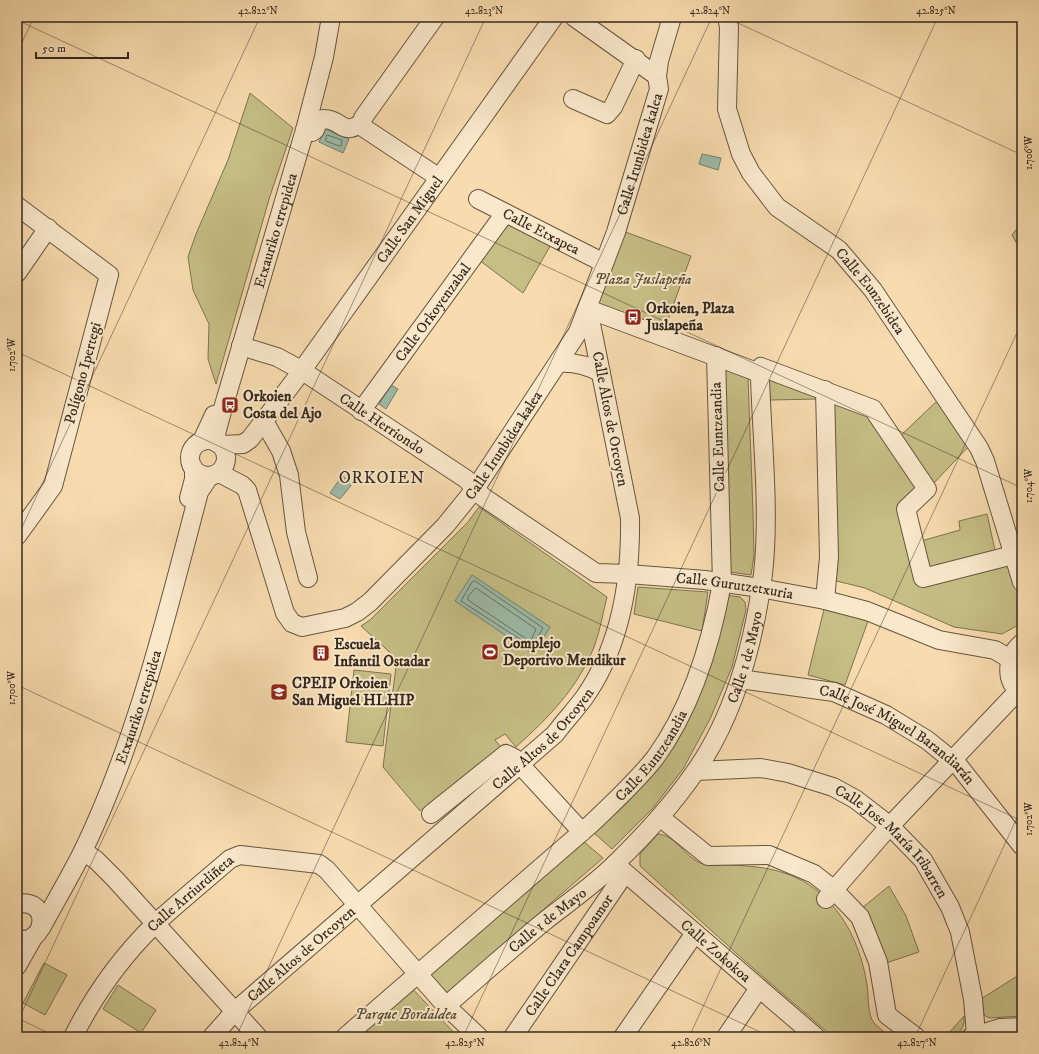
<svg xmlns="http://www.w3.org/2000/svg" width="1039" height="1054" font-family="'IM FELL DW Pica',serif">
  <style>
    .green { fill: #c5be85; stroke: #7c7452 }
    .water { fill: #9dbcaa; stroke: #738172 }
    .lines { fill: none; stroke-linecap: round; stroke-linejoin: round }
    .shore { stroke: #687264; stroke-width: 1 }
    .minor-casing { stroke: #655642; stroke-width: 20 }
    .minor { stroke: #fae8cb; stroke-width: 18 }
    .ticks { fill: none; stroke: #34291e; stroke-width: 1; stroke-opacity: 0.45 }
    .labels { text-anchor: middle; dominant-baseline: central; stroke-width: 4; stroke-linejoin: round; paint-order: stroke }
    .street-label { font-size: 15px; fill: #34291e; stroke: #fae8cb }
    .park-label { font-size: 15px; font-style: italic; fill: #584e38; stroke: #fae8cb }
    .poi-label { font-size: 15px; font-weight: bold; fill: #34291e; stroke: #fae8cb; text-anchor: start }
    .quarter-label { font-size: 17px; letter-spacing: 1px; fill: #34291e; stroke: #fae8cb }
    .neatline { fill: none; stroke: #34291e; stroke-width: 1.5 }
    .ticks-label { font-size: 10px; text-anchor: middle; fill: #34291e }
  </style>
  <rect width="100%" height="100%" fill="#f8dcaf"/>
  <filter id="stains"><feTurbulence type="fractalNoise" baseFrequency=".005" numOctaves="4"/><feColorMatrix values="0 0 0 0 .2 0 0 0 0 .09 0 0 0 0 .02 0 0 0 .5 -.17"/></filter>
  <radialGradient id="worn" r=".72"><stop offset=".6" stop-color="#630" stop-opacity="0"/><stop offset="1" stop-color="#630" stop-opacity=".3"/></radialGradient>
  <g class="green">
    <path d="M 250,93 L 293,128 L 270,196 L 216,384 L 208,359 L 209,324 L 193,290 L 188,257 L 196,234 L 228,160 Z"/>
    <path d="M 1022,222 L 1022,253 L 1012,235 Z"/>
    <path d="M 506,223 L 552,243 L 523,293 L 479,260 Z"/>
    <path d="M 620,230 L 691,256 L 665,328 L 594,302 Z"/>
    <path d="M 726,369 L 748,378 L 753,512 L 754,556 L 751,575 L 730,572 L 721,377 Z"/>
    <path d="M 768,370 L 820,380 L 898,438 L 938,400 L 969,446 L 933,484 L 900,508 L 919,583 L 1008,561 L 1021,593 L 1022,623 L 1002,634 L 954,627 L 865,588 L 820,577 L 818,399 L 770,400 Z"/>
    <path d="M 479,507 L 607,597 C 603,613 600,631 594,647 C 577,689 549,717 516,747 L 505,734 L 495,740 L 501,747 L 420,811 L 383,767 L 397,659 L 361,626 L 370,620 L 468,522 Z"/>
    <path d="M 987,514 L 997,559 L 923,578 L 914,543 L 960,530 L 959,521 Z"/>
    <path d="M 638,587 L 708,592 L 702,631 L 634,614 Z"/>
    <path d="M 726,595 L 740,597 L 745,602 L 746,610 L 732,667 L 710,719 L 683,769 L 653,808 L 612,849 L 594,833 L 642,782 Z"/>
    <path d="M 824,609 L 868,621 L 845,685 L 808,675 Z"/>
    <path d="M 354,670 L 391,674 L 383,746 L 346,742 Z"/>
    <path d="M 658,834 C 676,835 686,859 703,864 C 712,866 721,865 730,865 C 750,866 768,867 787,874 C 834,890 860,938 867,985 C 869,996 867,1014 874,1023 C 879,1028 885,1033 891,1037 L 833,1037 L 746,962 L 640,866 L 640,854 Z"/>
    <path d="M 583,841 L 603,858 L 447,993 L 430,974 Z"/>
    <path d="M 889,886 L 906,916 L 919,952 L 886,963 L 862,908 Z"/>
    <path d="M 44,963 L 67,975 L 45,1015 L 23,1003 Z"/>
    <path d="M 1022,973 L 1022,1016 L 989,1018 L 984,1015 L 981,999 Z"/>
    <path d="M 407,983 L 458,1037 L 345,1037 Z"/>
    <path d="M 118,985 L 156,1010 L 141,1033 L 103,1009 Z"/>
    <path d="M 964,1016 C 965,1028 960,1036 947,1035 Z"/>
  </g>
  <g class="water">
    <path d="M 325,129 L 349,139 L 343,153 L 319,142 Z"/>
    <path d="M 702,154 L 721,158 L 718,170 L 699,164 Z"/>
    <path d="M 391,385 L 398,389 L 386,409 L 379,404 Z"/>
    <path d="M 342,476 L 353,483 L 340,499 L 330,493 Z"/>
    <path d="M 472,575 L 550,627 L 533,654 L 455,601 Z"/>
  </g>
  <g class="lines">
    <g class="shore">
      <path d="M 327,135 L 342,140 L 341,146 L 339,146 L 326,141 Z"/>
      <path d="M 475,581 L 543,628 L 532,647 L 461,601 L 472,582 Z"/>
      <path d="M 476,588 L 536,629 L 531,640 L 528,640 L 468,600 L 468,597 Z"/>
    </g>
    <g class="minor-casing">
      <g id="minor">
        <path d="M 435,17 L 363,118 L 362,123 L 364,128 L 438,177"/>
        <path d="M 574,17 L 657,76"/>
        <path id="s1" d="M 727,17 L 729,27 L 727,109 L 741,154 L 751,173 L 777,207 L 839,250 L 873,290 L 979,448 L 985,461 L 1022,582"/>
        <path d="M 573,99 L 607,114 L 613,107 L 636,59"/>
        <path d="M 305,130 L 312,132 L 315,130 L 317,124 L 323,119 C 342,118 340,137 362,123"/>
        <path id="s2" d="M 478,199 L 604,263"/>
        <path d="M 17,206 L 109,275 L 53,486 L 17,536"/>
        <path d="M 17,273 L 48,228"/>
        <path id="s3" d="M 241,346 L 277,357 L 301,370 L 466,479 L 483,497 L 596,573 L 628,574 L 705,580 L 760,588 L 825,600 L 867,611 L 939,640 L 995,650 L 1010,659"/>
        <path d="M 559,363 C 574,362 587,365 601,373"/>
        <path d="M 757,372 L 761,367 L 873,409 L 927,489 L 906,509 L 923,578 L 1013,555"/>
        <path id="s4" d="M 361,411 L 505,213"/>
        <path d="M 264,421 L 281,451 L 289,475 L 296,532 L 308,578"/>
        <circle cx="208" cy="458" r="18"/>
        <path d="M 202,441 L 214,415"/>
        <path id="s5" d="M 217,443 L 216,434 L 221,415 L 305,130 L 324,57 L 331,17"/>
        <path id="s6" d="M 221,445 L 243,444 L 250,439 L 295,380 L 554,17"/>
        <path id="s7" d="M 219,473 L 242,485 L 247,490 L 285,613 L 292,623 L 302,627 L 345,618 L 357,612 L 370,602 L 445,526 L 475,489 L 578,332 L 616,232 L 650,119 L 659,89 L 657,76 L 659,61 L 672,17"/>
        <path d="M 189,498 L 194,479 L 194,470"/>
        <path d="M 825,600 L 829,557 L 825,390"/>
        <path d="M 1022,643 C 1006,657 1004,681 1022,694"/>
        <path id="s8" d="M 740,679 L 834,692 L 886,715 L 927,740 L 958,765 L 1022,846"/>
        <path id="s9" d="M 696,771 L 761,768 L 788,773 L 833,787 L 855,799 L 890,826 L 923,860 L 950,907 L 960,932 L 973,999 L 976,1034"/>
        <path d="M 431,814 L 506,754 L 514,758 L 582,832"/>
        <path d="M 661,818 L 708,856 L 769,855 L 814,874 L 833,889 L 860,917 L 878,962 L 887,1015 L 916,1037"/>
        <path d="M 83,851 L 96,860 L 115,879 L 258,1037"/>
        <path id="s10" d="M 615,864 L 816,1037"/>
        <path d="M 826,899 L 887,829 L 1018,691"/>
        <path d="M 17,904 C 52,897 47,947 17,939"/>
        <path id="s11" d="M 41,928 C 55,902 70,877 83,851 C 138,737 167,613 199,492 L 209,477"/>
        <path d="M 17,966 L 34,936"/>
        <path id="s12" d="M 446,1006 C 479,977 512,948 546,920 C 569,902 595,884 616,863 C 645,835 672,805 695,772 C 735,715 754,642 763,574 C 770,513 762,440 760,378 L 757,372 L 588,309"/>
        <path id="s13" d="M 73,1037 C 94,995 122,956 156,923 C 180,901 206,880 230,859 L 240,855 L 319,864 L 327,870 L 446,1006 L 479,1037"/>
        <path id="s14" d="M 212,1037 L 235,1011 L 555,734 C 564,722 575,710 584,698 C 621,646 631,581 630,518 L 588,309"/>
        <path id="s15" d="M 345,1037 L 591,824 C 613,803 636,782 655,758 C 692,707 711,644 722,583 L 716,356"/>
        <path id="s16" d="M 513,1037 L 625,873"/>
        <path d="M 623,1037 L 695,933"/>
        <path d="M 726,1037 L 759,988"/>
        <path d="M 971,1037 L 1000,1028 L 1022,1027"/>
      </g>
    </g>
    <use href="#minor" class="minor"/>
  </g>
  <path class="ticks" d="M 725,17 L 1022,155M 17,20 L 1022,488M 17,53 L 34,17M 17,352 L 1022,821M 17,538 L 260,17M 17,685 L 771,1037M 17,1018 L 57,1037M 17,1023 L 486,17M 236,1037 L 712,17M 463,1037 L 938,17M 689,1037 L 1022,322M 915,1037 L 1022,807"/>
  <defs>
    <g id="bus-square" transform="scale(0.9)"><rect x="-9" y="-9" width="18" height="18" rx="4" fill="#8f2418" stroke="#fae8cb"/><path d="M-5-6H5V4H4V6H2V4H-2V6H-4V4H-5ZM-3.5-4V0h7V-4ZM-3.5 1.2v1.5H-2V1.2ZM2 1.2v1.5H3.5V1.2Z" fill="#fff"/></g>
    <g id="stadium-square" transform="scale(0.9)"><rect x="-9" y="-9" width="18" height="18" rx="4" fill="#8f2418" stroke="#fae8cb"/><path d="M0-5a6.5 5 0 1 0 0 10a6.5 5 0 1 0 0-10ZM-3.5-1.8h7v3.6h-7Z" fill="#fff"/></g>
    <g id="building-square" transform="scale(0.9)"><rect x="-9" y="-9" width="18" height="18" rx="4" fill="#8f2418" stroke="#fae8cb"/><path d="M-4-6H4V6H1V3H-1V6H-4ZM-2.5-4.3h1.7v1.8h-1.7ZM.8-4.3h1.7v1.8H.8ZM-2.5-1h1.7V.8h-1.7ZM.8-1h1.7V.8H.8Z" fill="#fff"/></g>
    <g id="school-square" transform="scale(0.9)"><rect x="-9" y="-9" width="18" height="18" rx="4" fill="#8f2418" stroke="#fae8cb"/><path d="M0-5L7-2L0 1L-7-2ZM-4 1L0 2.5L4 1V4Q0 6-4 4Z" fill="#fff"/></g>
  </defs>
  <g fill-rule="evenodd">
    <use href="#bus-square" x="633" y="317"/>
    <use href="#bus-square" x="230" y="405"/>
    <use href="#stadium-square" x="490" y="652"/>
    <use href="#building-square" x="321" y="653"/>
    <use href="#school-square" x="279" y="692"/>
  </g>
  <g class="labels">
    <g class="street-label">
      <text stroke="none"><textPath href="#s7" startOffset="789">Calle Irunbidea kalea</textPath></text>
      <text stroke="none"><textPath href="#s6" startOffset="302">Calle San Miguel</textPath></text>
      <text stroke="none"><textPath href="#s5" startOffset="221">Etxauriko errepidea</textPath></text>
      <text stroke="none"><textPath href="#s2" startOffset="71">Calle Etxapea</textPath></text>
      <text stroke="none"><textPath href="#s1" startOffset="331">Calle Eunzebidea</textPath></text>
      <text stroke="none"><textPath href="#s4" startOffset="122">Calle Orkoyenzabal</textPath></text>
      <text transform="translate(83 373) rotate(-75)">Polígono Ipertegi</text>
      <text transform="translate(610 419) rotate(79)">Calle Altos de Orcoyen</text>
      <text stroke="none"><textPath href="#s3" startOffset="162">Calle Herriondo</textPath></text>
      <text transform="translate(718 437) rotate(-92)">Calle Euntzeandia</text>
      <text stroke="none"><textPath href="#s7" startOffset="465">Calle Irunbidea kalea</textPath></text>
      <text stroke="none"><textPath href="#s3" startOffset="563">Calle Gurutzetxuria</textPath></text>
      <text stroke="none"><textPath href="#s12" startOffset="469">Calle 1 de Mayo</textPath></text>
      <text stroke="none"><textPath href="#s11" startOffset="242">Etxauriko errepidea</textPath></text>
      <text stroke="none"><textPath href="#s14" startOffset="446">Calle Altos de Orcoyen</textPath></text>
      <text stroke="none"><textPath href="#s8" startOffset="171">Calle José Miguel Barandiarán</textPath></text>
      <text stroke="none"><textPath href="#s15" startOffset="417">Calle Euntzeandia</textPath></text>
      <text stroke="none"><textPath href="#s9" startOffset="221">Calle Jose María Iribarren</textPath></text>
      <text stroke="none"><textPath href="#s13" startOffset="187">Calle Arriurdiñeta</textPath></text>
      <text stroke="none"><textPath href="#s12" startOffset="133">Calle 1 de Mayo</textPath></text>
      <text stroke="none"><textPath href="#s10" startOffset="133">Calle Zokokoa</textPath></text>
      <text stroke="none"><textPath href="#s14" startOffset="122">Calle Altos de Orcoyen</textPath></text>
      <text stroke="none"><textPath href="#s16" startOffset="99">Calle Clara Campoamor</textPath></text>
    </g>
    <g class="park-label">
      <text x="643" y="279">Plaza Juslapeña</text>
      <text x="406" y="1014">Parque Bordaldea</text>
    </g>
    <g class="poi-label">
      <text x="646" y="308">Orkoien, Plaza<tspan x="646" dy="17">Juslapeña</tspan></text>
      <text x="243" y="396">Orkoien<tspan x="243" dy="17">Costa del Ajo</tspan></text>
      <text x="503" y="643">Complejo<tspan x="503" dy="17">Deportivo Mendikur</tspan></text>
      <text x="334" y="644">Escuela<tspan x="334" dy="17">Infantil Ostadar</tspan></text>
      <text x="292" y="683">CPEIP Orkoien<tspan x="292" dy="17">San Miguel HLHIP</tspan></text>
    </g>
    <g class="quarter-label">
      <text x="382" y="478">ORKOIEN</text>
    </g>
  </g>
  <rect width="1039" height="1054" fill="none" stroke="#f8dcaf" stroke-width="44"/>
  <path d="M36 52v6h92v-6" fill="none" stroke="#34291e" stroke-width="2"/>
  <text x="42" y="52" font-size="12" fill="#34291e" stroke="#fae8cb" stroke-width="3" paint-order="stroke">50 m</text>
  <rect x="22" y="22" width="995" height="1010" class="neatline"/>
  <g class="ticks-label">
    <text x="258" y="14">42.822°N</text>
    <text x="484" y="14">42.823°N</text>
    <text x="710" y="14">42.824°N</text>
    <text x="936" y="14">42.825°N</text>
    <text transform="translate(1028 153) rotate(-90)" y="4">1.706°W</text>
    <text transform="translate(11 355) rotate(-90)" y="4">1.702°W</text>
    <text transform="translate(1028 486) rotate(-90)" y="4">1.704°W</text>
    <text transform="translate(11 688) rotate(-90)" y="4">1.700°W</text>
    <text transform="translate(1028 819) rotate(-90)" y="4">1.702°W</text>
    <text x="239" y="1046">42.824°N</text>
    <text x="465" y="1046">42.825°N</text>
    <text x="691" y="1046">42.826°N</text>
    <text x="917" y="1046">42.827°N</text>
  </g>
  <rect width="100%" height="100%" filter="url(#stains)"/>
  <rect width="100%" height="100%" fill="url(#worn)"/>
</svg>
